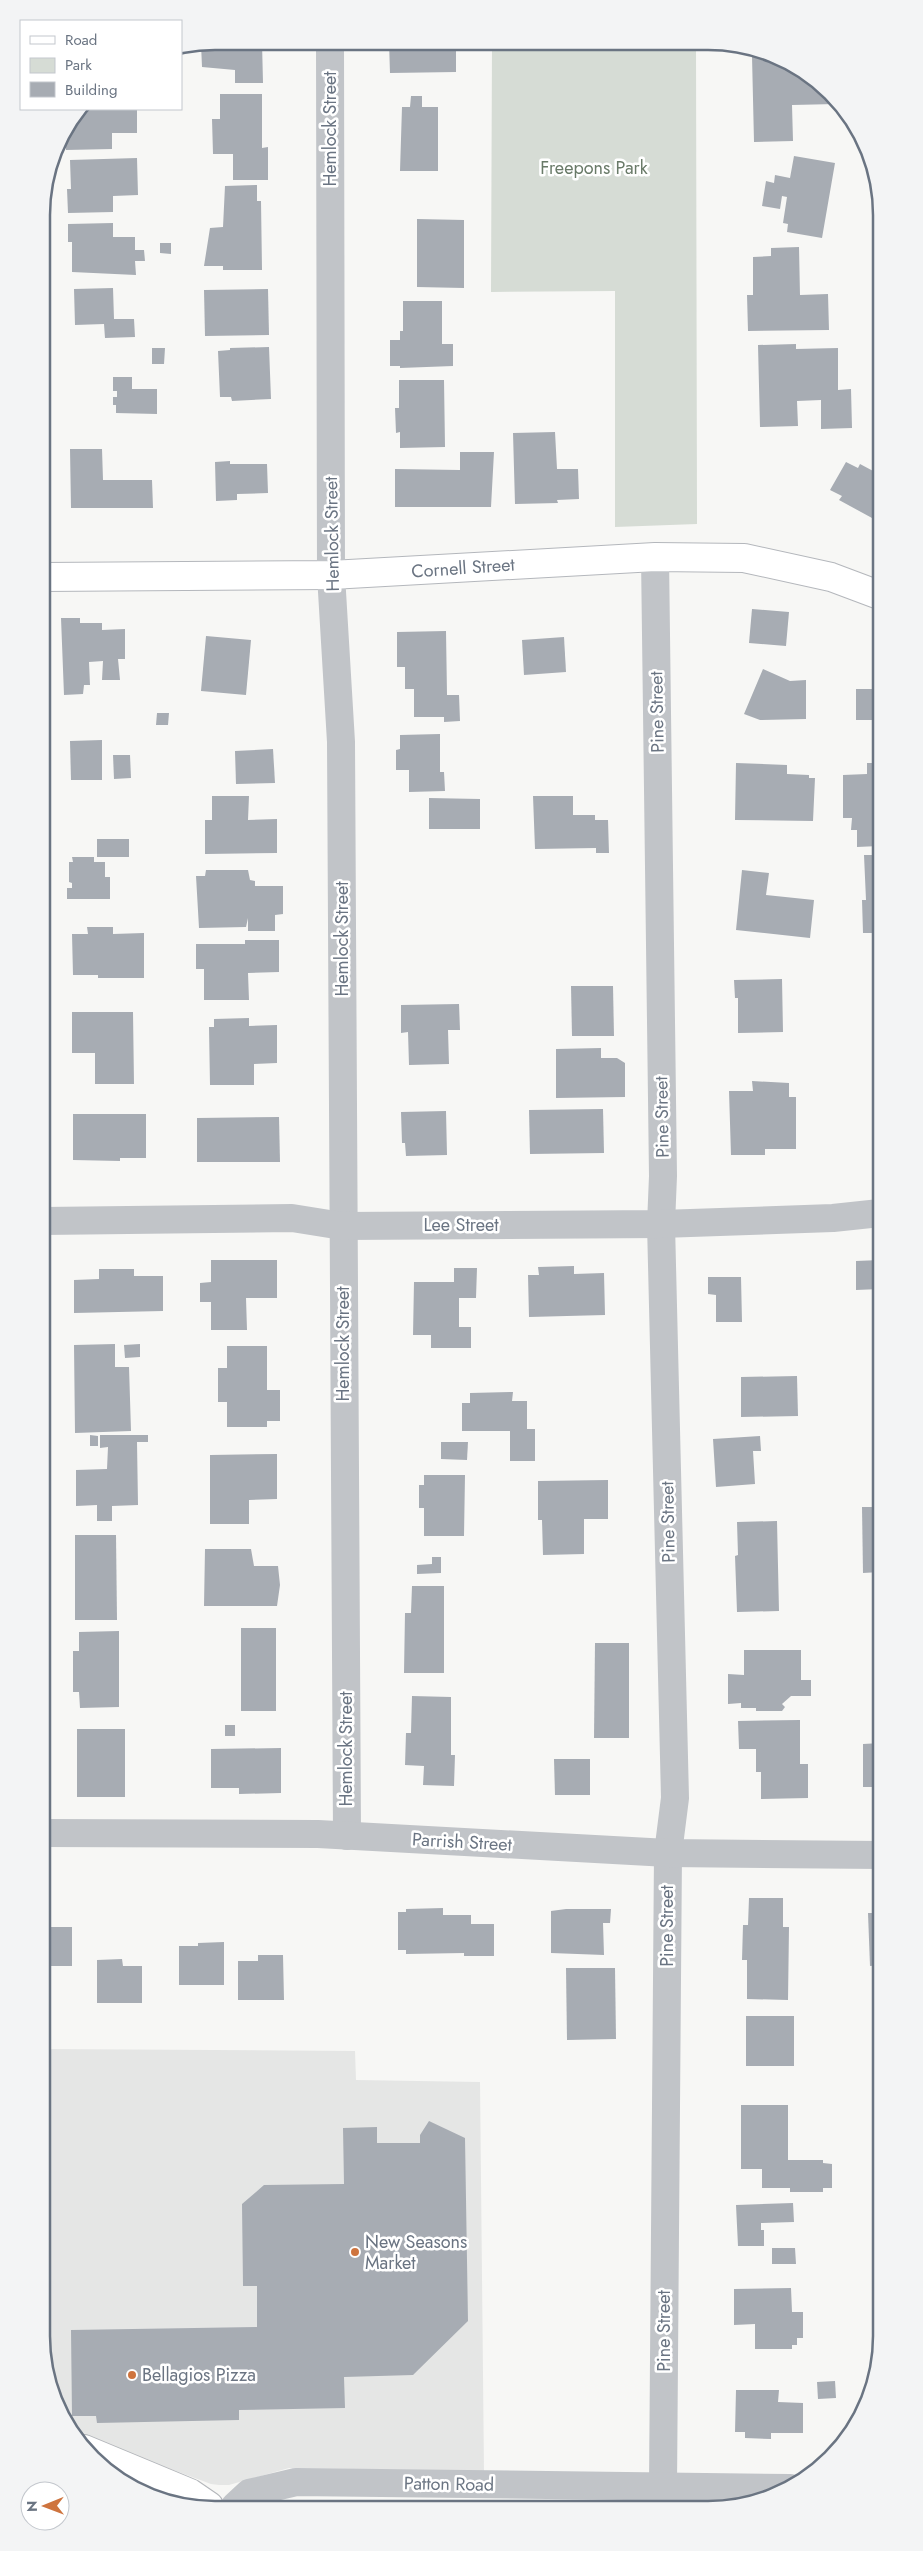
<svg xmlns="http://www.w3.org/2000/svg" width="923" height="2551" font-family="Jost,sans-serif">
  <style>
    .built { fill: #e5e6e5 }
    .green { fill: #d6dcd5 }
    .building { fill: #a7acb3 }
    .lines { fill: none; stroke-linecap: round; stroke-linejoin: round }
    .secondary-casing { stroke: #b4b7bc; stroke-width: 30 }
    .primary-casing { stroke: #b3b6ba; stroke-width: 30 }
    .street { stroke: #c1c4c8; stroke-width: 28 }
    .secondary { stroke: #fff; stroke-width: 28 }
    .primary { stroke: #fff; stroke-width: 28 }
    .poi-dot { fill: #ce743e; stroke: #fff; stroke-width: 2 }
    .labels { text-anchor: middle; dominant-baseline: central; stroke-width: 5; stroke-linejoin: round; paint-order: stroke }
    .street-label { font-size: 18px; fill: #6a7482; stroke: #fff }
    .park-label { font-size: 18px; fill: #697a68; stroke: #fff }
    .poi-label { font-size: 18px; fill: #6a7482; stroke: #fff; text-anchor: start }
    .rim { fill: none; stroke: #6a7482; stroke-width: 2.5 }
  </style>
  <rect width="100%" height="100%" fill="#f7f7f5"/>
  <path class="built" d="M 44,2049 L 355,2051 L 356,2080 L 480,2082 L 484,2471 L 289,2468 L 229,2485 L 219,2485 L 211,2484 L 71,2432 L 64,2423 L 45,2370 Z"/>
  <path class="green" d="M 492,43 L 696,44 L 697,524 L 615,527 L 615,291 L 491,292 Z"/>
  <g class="building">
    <path d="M 218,41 L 262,42 L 263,83 L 235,83 L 235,70 L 202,67 L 201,44 Z"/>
    <path d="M 389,42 L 456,43 L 456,72 L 390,73 Z"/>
    <path d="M 752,56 L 772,56 L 795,64 L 831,92 L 836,98 L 836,104 L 792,105 L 793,141 L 754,142 Z"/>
    <path d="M 220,94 L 262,94 L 262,148 L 268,147 L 268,180 L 233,180 L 233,154 L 213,154 L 212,119 L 220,119 Z"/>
    <path d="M 411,96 L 422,96 L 422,107 L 438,107 L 438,171 L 400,171 L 402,107 L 410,107 Z"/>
    <path d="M 81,109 L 137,109 L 137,133 L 112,133 L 112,149 L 66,150 L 66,129 Z"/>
    <path d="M 794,156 L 835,163 L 822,238 L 787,232 L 788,224 L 783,223 L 787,197 L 782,196 L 780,209 L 762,206 L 766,181 L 774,183 L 775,175 L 790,178 Z"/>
    <path d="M 137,158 L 138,195 L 113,196 L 113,212 L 68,213 L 67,189 L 71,189 L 70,160 Z"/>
    <path d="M 257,185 L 257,201 L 261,201 L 262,270 L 223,270 L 223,266 L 204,266 L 210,228 L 223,227 L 225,186 Z"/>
    <path d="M 417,219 L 464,220 L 464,288 L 417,287 Z"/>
    <path d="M 113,223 L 113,237 L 135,237 L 135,250 L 144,250 L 145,261 L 135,261 L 136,275 L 72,272 L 72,242 L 68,242 L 68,224 Z"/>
    <path d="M 160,243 L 171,243 L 171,254 L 160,253 Z"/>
    <path d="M 799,247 L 800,295 L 828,294 L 829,330 L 748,331 L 747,295 L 753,295 L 753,257 L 771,256 L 771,248 Z"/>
    <path d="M 113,288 L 114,319 L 134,319 L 135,337 L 105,338 L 104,324 L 75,325 L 74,289 Z"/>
    <path d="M 268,289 L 269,335 L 205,336 L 204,290 Z"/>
    <path d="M 403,301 L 442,301 L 442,344 L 453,344 L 453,366 L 400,368 L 400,366 L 390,366 L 390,340 L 400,340 L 400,331 L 403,331 Z"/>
    <path d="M 796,344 L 796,349 L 838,348 L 838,390 L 851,389 L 852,428 L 821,429 L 821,400 L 797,401 L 798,426 L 760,427 L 758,345 Z"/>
    <path d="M 269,347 L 271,399 L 232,401 L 231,397 L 220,397 L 218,351 L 230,350 L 230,348 Z"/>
    <path d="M 152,348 L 165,348 L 164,364 L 152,364 Z"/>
    <path d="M 113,377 L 132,377 L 132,389 L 157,389 L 157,414 L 116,413 L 116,405 L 113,405 L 113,397 L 117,397 L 117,391 L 113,391 Z"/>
    <path d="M 399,380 L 444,380 L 445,447 L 400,448 L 400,432 L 396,433 L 395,408 L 399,408 Z"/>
    <path d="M 555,432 L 557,469 L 578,469 L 579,499 L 557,500 L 558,503 L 515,504 L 513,433 Z"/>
    <path d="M 70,449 L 102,449 L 103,480 L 152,480 L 153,508 L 71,508 Z"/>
    <path d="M 460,452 L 494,452 L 491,507 L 395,507 L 395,469 L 460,470 Z"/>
    <path d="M 230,461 L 230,464 L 267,464 L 268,493 L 237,494 L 237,500 L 216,501 L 215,462 Z"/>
    <path d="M 846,462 L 858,468 L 860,464 L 875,472 L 872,476 L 879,479 L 879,504 L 872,518 L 839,500 L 842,496 L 830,490 Z"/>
    <path d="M 752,609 L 789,612 L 786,646 L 749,643 Z"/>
    <path d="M 61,618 L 80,618 L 80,623 L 102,623 L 102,630 L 125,629 L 125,659 L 118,659 L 120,680 L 102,680 L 103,661 L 89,662 L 90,685 L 84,685 L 83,694 L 64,695 Z"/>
    <path d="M 446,631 L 447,695 L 459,695 L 460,721 L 444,722 L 444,717 L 414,717 L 414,689 L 405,689 L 405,667 L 397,667 L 397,632 Z"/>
    <path d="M 206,636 L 251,640 L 246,695 L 201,691 Z"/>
    <path d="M 564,637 L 566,672 L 524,675 L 522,640 Z"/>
    <path d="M 763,669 L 790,681 L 806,680 L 806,719 L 760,720 L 744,714 Z"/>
    <rect x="856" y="689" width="23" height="31"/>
    <path d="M 157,713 L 169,713 L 168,725 L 156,725 Z"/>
    <path d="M 440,734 L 440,772 L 444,772 L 445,791 L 409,792 L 409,770 L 396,770 L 396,750 L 400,749 L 400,735 Z"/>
    <path d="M 102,740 L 102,780 L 71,780 L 70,741 Z"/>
    <path d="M 273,749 L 275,783 L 236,784 L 235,751 Z"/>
    <path d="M 113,755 L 130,755 L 131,778 L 114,779 Z"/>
    <path d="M 736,763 L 787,765 L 787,774 L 809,775 L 809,778 L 815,778 L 813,821 L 735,820 Z"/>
    <path d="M 867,763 L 879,763 L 879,804 L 874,805 L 875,828 L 879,828 L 879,846 L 857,847 L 857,830 L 851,830 L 852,818 L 843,818 L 843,775 L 867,774 Z"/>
    <path d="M 212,796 L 249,796 L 248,820 L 277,819 L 277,853 L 205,854 L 205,820 L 212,820 Z"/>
    <path d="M 533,796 L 573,796 L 573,815 L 595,815 L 595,820 L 608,820 L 609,853 L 596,853 L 596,848 L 535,849 Z"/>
    <path d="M 429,798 L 480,799 L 480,829 L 429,829 Z"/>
    <rect x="97" y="839" width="32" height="18"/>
    <path d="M 864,855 L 879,855 L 879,933 L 863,933 L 862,900 L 866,900 Z"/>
    <path d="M 72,857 L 94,857 L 94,862 L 105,862 L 105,877 L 110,877 L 110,899 L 67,899 L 67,888 L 72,888 L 72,883 L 69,882 L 69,862 L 73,862 Z"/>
    <path d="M 206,870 L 248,870 L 250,880 L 255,881 L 255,886 L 283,886 L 283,914 L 275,915 L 275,931 L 248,931 L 248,918 L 246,927 L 199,928 L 196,876 L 205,876 Z"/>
    <path d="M 742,870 L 769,873 L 766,895 L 814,900 L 810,938 L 736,930 Z"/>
    <path d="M 87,927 L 113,927 L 113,934 L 144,933 L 144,978 L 98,978 L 98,975 L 73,975 L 72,934 L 88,934 Z"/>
    <path d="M 245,940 L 279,940 L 279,972 L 248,973 L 249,1000 L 204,1000 L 204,969 L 196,969 L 196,944 L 245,944 Z"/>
    <path d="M 782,979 L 783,1032 L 738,1033 L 738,998 L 735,998 L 734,980 Z"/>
    <path d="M 571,986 L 613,986 L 614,1036 L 572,1036 Z"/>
    <path d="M 459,1004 L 460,1030 L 448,1030 L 449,1064 L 409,1065 L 408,1032 L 401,1033 L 401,1005 Z"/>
    <path d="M 72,1012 L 133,1012 L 134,1084 L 95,1084 L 95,1053 L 72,1053 Z"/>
    <path d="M 249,1018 L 249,1026 L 277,1025 L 277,1063 L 254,1064 L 254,1085 L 210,1085 L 209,1027 L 214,1027 L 214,1019 Z"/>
    <path d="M 601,1048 L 601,1058 L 617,1058 L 625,1063 L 625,1097 L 556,1098 L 556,1049 Z"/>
    <path d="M 752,1081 L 789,1083 L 789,1097 L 796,1097 L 796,1149 L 765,1149 L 765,1155 L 731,1155 L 729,1091 L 753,1091 Z"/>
    <path d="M 603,1109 L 604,1153 L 530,1154 L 529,1110 Z"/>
    <path d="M 446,1111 L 447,1155 L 406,1156 L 405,1143 L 402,1143 L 401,1112 Z"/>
    <path d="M 73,1114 L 146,1114 L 146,1158 L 120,1158 L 120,1161 L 73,1160 Z"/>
    <path d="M 279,1117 L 280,1162 L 197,1162 L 197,1118 Z"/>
    <path d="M 211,1260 L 277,1260 L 277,1298 L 246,1298 L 247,1330 L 211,1330 L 211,1302 L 200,1302 L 200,1283 L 211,1282 Z"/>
    <path d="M 880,1260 L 880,1289 L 856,1290 L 856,1261 Z"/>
    <path d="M 574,1266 L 574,1274 L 604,1273 L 605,1315 L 529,1317 L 528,1275 L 539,1275 L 538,1267 Z"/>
    <path d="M 454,1268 L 477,1268 L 476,1298 L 459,1298 L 459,1327 L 471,1327 L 471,1348 L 431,1348 L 431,1335 L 413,1335 L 414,1282 L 454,1282 Z"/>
    <path d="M 99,1269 L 134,1269 L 134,1276 L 163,1276 L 163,1311 L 74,1313 L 74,1280 L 99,1279 Z"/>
    <path d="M 708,1277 L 741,1277 L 742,1322 L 716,1322 L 716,1295 L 708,1294 Z"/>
    <path d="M 115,1344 L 115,1367 L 129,1367 L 131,1431 L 75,1433 L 74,1345 Z"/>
    <path d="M 140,1344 L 140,1357 L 125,1358 L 124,1345 Z"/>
    <path d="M 227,1346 L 267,1346 L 267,1390 L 280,1390 L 280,1421 L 267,1421 L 267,1427 L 227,1427 L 227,1402 L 218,1402 L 218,1368 L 227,1368 Z"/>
    <path d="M 797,1376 L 798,1416 L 741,1417 L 741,1377 Z"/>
    <path d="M 513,1392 L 512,1401 L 527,1401 L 527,1429 L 535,1429 L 535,1461 L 510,1461 L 510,1431 L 462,1431 L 462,1403 L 470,1403 L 470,1393 Z"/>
    <path d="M 90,1435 L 98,1436 L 98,1446 L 90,1446 Z"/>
    <path d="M 100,1435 L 148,1435 L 148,1442 L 137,1442 L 138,1505 L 112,1506 L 112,1521 L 97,1521 L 97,1505 L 76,1506 L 76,1470 L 107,1469 L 108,1447 L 100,1448 Z"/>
    <path d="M 760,1436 L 761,1451 L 753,1451 L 755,1484 L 716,1487 L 713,1439 Z"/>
    <path d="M 441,1442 L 468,1442 L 467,1460 L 441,1459 Z"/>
    <path d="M 277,1454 L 277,1499 L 249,1500 L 249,1524 L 210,1524 L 210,1455 Z"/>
    <path d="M 424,1475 L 465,1475 L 464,1536 L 424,1536 L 424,1508 L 419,1508 L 419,1485 L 424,1485 Z"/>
    <path d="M 608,1480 L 608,1519 L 584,1519 L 584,1554 L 543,1555 L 542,1520 L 538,1520 L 538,1481 Z"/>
    <path d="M 862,1507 L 880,1507 L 880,1572 L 863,1573 Z"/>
    <path d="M 777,1521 L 779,1611 L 737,1612 L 735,1556 L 738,1555 L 737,1522 Z"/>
    <path d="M 75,1535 L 116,1535 L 117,1620 L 75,1620 Z"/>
    <path d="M 205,1549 L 251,1549 L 254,1566 L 278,1566 L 280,1585 L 277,1606 L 204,1606 Z"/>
    <path d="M 432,1557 L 441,1557 L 441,1573 L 417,1574 L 417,1565 L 432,1564 Z"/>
    <path d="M 412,1586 L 444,1586 L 444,1673 L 404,1673 L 405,1613 L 411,1613 Z"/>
    <rect x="241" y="1628" width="35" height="83"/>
    <path d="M 119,1631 L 119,1707 L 80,1708 L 79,1692 L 73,1692 L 73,1651 L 79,1651 L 79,1632 Z"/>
    <path d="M 595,1643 L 629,1643 L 629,1738 L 594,1738 Z"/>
    <path d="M 744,1650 L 801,1650 L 801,1680 L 811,1680 L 811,1696 L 791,1696 L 782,1704 L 785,1707 L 782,1711 L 756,1711 L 756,1708 L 741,1708 L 741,1703 L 728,1704 L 728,1674 L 744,1675 Z"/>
    <path d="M 412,1696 L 451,1697 L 451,1755 L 455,1755 L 454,1786 L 423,1785 L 424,1766 L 405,1765 L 406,1733 L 411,1733 Z"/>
    <path d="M 800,1720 L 800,1764 L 808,1764 L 808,1798 L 761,1799 L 761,1772 L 756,1772 L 756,1749 L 739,1749 L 738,1721 Z"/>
    <rect x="225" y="1725" width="10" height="11"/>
    <rect x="77" y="1729" width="48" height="68"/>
    <path d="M 881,1743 L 881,1787 L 863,1787 L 863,1744 Z"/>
    <path d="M 281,1748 L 281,1793 L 239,1794 L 239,1788 L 211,1788 L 211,1749 Z"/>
    <path d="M 554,1759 L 590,1759 L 590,1795 L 555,1795 Z"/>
    <path d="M 749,1898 L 783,1898 L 783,1927 L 789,1927 L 788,2000 L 747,1999 L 747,1960 L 742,1960 L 743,1925 L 748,1925 Z"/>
    <path d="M 443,1908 L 443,1915 L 471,1915 L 471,1924 L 494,1924 L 494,1956 L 464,1956 L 464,1953 L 406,1954 L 406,1950 L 398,1950 L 398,1912 L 406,1912 L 406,1909 Z"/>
    <path d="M 566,1909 L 611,1909 L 610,1923 L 603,1923 L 604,1955 L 551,1953 L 551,1911 Z"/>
    <path d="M 868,1913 L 881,1913 L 881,1965 L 870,1966 Z"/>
    <path d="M 44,1922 L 51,1922 L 51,1927 L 72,1927 L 72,1966 L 44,1966 Z"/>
    <path d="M 224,1942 L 224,1985 L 179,1985 L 179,1946 L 198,1946 L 198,1943 Z"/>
    <path d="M 258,1955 L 283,1955 L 284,2000 L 238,2000 L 238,1961 L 258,1961 Z"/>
    <path d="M 122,1959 L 123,1966 L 142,1966 L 142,2003 L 97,2003 L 97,1960 Z"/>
    <path d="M 566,1968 L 615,1968 L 616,2039 L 567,2040 Z"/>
    <path d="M 872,2014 L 881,2014 L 881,2067 L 874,2068 Z"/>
    <rect x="746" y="2016" width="48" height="50"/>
    <path d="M 741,2105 L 788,2105 L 788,2160 L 823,2160 L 823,2163 L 832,2164 L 832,2188 L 823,2188 L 823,2192 L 790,2192 L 790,2188 L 762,2188 L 762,2169 L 741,2169 Z"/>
    <path d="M 429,2121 L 465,2138 L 468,2321 L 413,2375 L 344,2377 L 345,2408 L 239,2410 L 239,2420 L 97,2423 L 96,2416 L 72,2416 L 71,2330 L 257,2327 L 257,2286 L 243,2286 L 242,2204 L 264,2185 L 344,2184 L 343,2128 L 377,2127 L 377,2143 L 420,2143 L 420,2135 Z"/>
    <path d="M 793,2203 L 794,2222 L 761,2223 L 761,2230 L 764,2230 L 764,2246 L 738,2246 L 736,2205 Z"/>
    <path d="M 772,2248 L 795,2248 L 796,2264 L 772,2264 Z"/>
    <path d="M 791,2288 L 792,2312 L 803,2312 L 803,2338 L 797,2338 L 797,2345 L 792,2345 L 792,2349 L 755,2349 L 755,2324 L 734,2325 L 734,2289 Z"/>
    <path d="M 868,2370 L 876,2370 L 869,2402 L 868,2402 Z"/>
    <path d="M 835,2381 L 836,2398 L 818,2399 L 817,2382 Z"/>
    <path d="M 736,2390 L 779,2390 L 778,2402 L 803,2403 L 803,2433 L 771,2433 L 771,2439 L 745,2438 L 745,2432 L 735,2432 Z"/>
  </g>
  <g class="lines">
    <g class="secondary-casing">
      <path id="secondary" d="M 42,577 L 331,575 L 655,557 L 744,558 L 831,577 L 879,595"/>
    </g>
    <g class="primary-casing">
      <path id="primary" d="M 84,2449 L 190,2493 L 209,2506"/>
    </g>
    <g class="street">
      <path d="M 330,42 L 331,575 L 341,742 L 347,1836"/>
      <path d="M 655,557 L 663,1176 L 661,1224 L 675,1798 L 668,1853 L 663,2487"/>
      <path d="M 43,1221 L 292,1218 L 342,1226 L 661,1224 L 833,1218 L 880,1213"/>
      <path d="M 44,1833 L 318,1834 L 668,1853 L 881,1855"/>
      <path d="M 235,2506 L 249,2493 L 296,2482 L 790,2488"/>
    </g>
    <use href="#secondary" class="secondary"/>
    <use href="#primary" class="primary"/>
  </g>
  <g class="poi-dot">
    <circle cx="355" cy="2252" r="5"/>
    <circle cx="132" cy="2375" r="5"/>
  </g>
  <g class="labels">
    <g class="street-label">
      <text transform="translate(330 129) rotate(-90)">Hemlock Street</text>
      <text transform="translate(332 534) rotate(-91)">Hemlock Street</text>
      <text transform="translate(463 568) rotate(-4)">Cornell Street</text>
      <text transform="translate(657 712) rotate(-91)">Pine Street</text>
      <text transform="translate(342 939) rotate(-90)">Hemlock Street</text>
      <text transform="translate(662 1117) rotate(-91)">Pine Street</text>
      <text x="461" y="1225">Lee Street</text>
      <text transform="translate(343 1344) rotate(-90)">Hemlock Street</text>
      <text transform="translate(668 1522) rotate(-91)">Pine Street</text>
      <text transform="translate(346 1749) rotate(-90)">Hemlock Street</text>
      <text transform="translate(462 1842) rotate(3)">Parrish Street</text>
      <text transform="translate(667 1926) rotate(-90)">Pine Street</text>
      <text transform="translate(664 2331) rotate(-90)">Pine Street</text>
      <text transform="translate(449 2484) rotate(1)">Patton Road</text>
    </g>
    <g class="park-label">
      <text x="594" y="168">Freepons Park</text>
    </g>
    <g class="poi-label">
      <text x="365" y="2242">New Seasons<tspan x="365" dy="21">Market</tspan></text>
      <text x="142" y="2375">Bellagios Pizza</text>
    </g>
  </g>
  <path d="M0 0H923V2551H0ZM215 50H708A165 165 0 0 1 873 215V2336A165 165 0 0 1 708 2501H215A165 165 0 0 1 50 2336V215A165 165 0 0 1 215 50Z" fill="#f3f4f5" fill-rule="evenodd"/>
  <path class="rim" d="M215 50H708A165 165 0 0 1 873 215V2336A165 165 0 0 1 708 2501H215A165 165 0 0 1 50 2336V215A165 165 0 0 1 215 50Z"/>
  <rect x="20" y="20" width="162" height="90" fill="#ffffff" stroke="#c3c7cd"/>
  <rect x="30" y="36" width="25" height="8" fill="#ffffff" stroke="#c3c7cd"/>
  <text x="65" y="45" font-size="15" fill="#6a7482">Road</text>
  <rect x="30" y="58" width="25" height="15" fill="#d6dcd5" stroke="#c3c7cd"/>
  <text x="65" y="70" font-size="15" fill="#6a7482">Park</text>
  <rect x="30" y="82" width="25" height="15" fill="#a7acb3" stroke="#c3c7cd"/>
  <text x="65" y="95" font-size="15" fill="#6a7482">Building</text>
  <g transform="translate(45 2506) rotate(269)"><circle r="24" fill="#ffffff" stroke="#c3c7cd"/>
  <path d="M0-4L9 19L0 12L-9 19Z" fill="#ce743e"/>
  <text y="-8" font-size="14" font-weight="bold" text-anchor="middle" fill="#6a7482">N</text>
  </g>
</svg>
